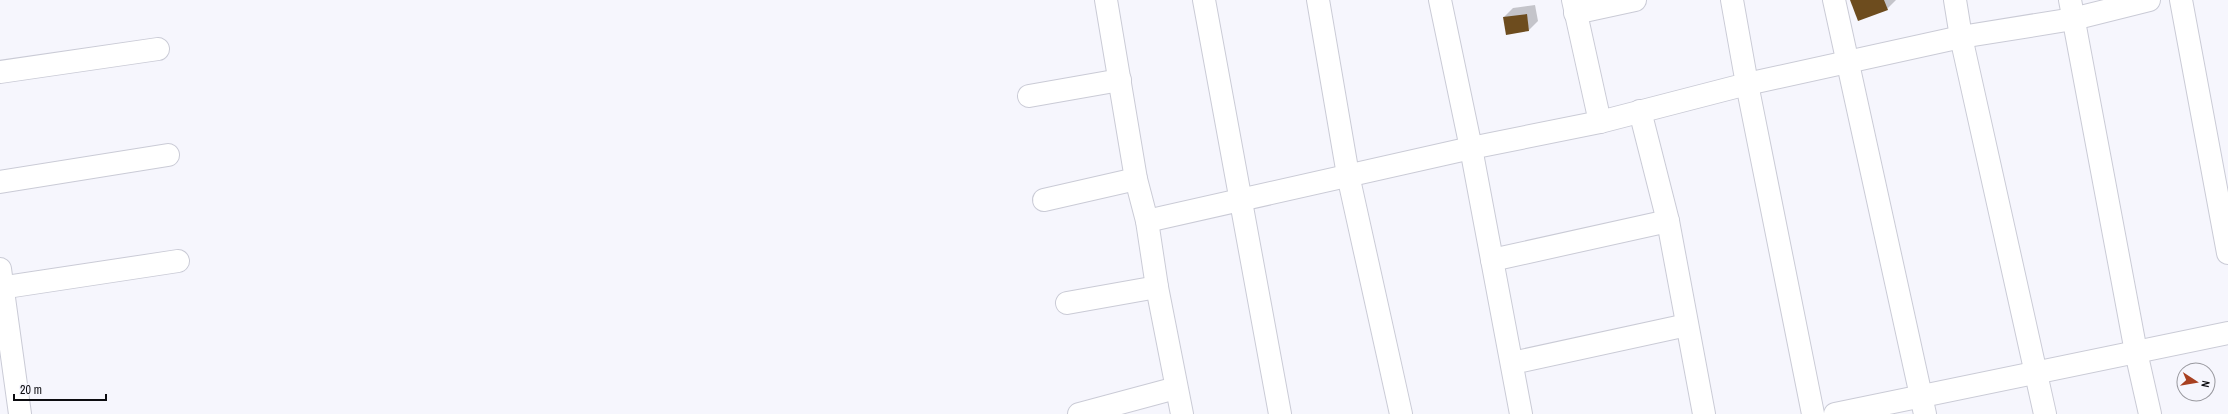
<svg xmlns="http://www.w3.org/2000/svg" width="2228" height="414" font-family="'Archivo Narrow',sans-serif">
  <style>
    .shadow { fill: #0003 }
    .building { fill: #6d4c1e }
    .lines { fill: none; stroke-linecap: round; stroke-linejoin: round }
    .minor-casing { stroke: #cacbd6; stroke-width: 24 }
    .minor { stroke: #fff; stroke-width: 22 }
  </style>
  <rect width="100%" height="100%" fill="#f6f6fd"/>
  <g class="shadow">
    <path d="M 1851,0 L 1896,0 L 1887,9 Z"/>
    <path d="M 1535,5 L 1538,21 L 1529,30 L 1504,17 L 1513,8 Z"/>
  </g>
  <g class="building">
    <path d="M 1850,0 L 1884,0 L 1888,10 L 1858,21 Z"/>
    <path d="M 1527,14 L 1529,31 L 1506,35 L 1503,17 Z"/>
  </g>
  <g class="lines">
    <g class="minor-casing">
      <g id="minor">
        <path d="M 1106,0 L 1136,179 L 1147,221 L 1471,148 L 1600,122 L 1747,84 L 1732,0"/>
        <path d="M 1204,0 L 1280,414"/>
        <path d="M 1318,0 L 1348,175 L 1401,414"/>
        <path d="M 1440,0 L 1471,148 L 1521,414"/>
        <path d="M 1573,0 L 1600,122"/>
        <path d="M 1834,0 L 1925,414"/>
        <path d="M 1955,0 L 1961,37 L 2045,414"/>
        <path d="M 2070,0 L 2136,352 L 2150,414"/>
        <path d="M 2181,0 L 2228,253"/>
        <path d="M 1575,13 L 1635,0"/>
        <path d="M 0,72 L 158,49"/>
        <path d="M 1029,96 L 1120,80"/>
        <path d="M 1640,111 L 1668,221 L 1704,414"/>
        <path d="M 0,182 L 168,155"/>
        <path d="M 1044,200 L 1136,179"/>
        <path d="M 1147,221 L 1157,287 L 1182,414"/>
        <path d="M 1492,260 L 1668,221"/>
        <path d="M 0,269 L 20,414"/>
        <path d="M 0,288 L 178,261"/>
        <path d="M 1067,303 L 1157,287"/>
        <path d="M 1512,363 L 1687,325"/>
        <path d="M 1079,414 L 1176,388"/>
        <path d="M 1813,414 L 1747,84 L 1961,37 L 2073,19 L 2149,0"/>
        <path d="M 1835,414 L 2228,333"/>
      </g>
    </g>
    <use href="#minor" class="minor"/>
  </g>
  <g transform="translate(2196 382) rotate(102)"><circle r="19" fill="#f6f6fd" stroke="#98989e"/>
  <path d="M0-3L7 15L0 10L-7 15Z" fill="#a84020"/>
  <text y="-6" font-size="11" font-weight="bold" text-anchor="middle" fill="#0c0c10">N</text>
  </g>
  <path d="M14 394v6h92v-6" fill="none" stroke="#0c0c10" stroke-width="2"/>
  <text x="20" y="394" font-size="12" fill="#0c0c10" stroke="#f6f6fd" stroke-width="3" paint-order="stroke">20 m</text>
</svg>
